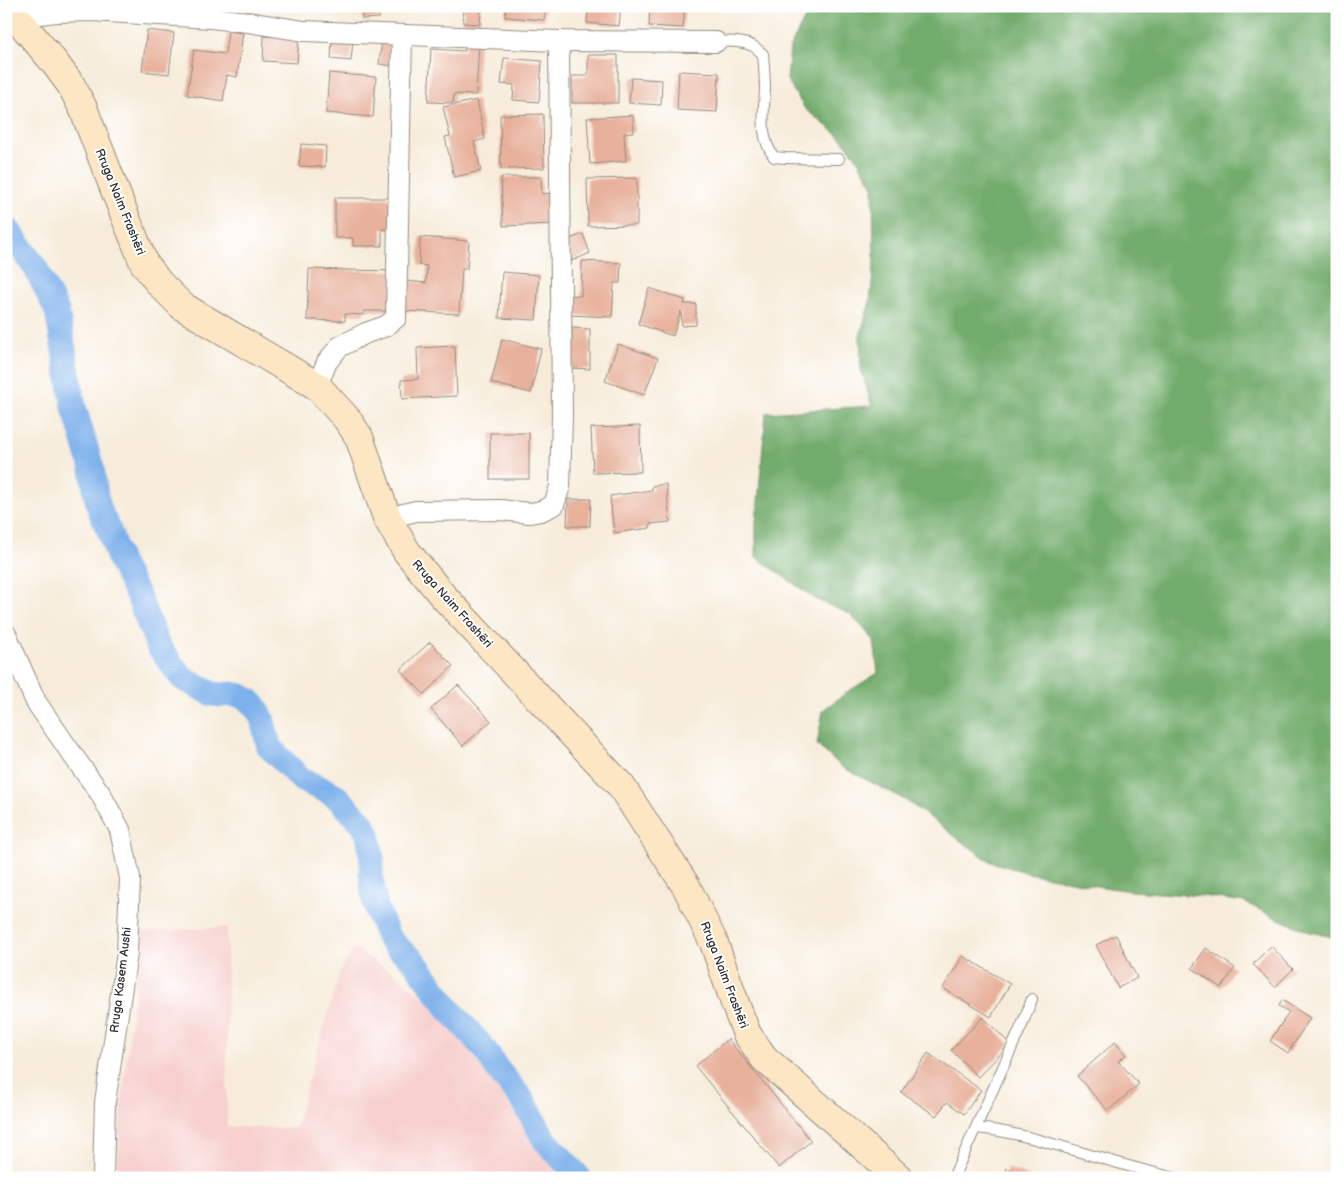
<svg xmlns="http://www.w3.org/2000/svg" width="1343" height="1184" font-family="'Balsamiq Sans',sans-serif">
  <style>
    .built { fill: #f7d0ce }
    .forest { fill: #72ac6c; stroke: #4e6c4c }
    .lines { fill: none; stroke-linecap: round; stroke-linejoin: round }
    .canal { stroke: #7eb1eb; stroke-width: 25 }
    .building { fill: #e8b19b }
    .lane-casing { stroke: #918c82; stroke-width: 12 }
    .street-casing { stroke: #918c82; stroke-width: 22 }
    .secondary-casing { stroke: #918c82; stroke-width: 30 }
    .lane { stroke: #fff; stroke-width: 10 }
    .street { stroke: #fff; stroke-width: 20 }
    .secondary { stroke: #fce6c4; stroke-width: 28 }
    .labels { text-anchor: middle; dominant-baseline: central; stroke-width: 4; stroke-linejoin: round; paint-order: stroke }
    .street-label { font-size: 12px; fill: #2b2b2b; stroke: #fff }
  </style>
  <rect width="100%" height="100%" fill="#fff"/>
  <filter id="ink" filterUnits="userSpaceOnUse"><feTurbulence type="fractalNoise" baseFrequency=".02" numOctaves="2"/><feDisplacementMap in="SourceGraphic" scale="10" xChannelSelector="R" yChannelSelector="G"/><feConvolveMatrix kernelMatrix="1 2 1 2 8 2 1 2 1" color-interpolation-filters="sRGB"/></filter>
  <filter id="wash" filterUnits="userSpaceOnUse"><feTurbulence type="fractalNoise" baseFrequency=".0096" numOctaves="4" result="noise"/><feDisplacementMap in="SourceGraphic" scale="20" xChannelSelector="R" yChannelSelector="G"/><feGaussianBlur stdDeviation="1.12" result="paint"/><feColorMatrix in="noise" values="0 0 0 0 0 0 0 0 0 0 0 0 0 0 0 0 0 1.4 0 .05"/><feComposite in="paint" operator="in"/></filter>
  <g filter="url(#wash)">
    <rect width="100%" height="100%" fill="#f7ecda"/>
    <path class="built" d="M 227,927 L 227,1127 L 295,1128 L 340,971 L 354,948 L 392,972 L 437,1008 L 563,1178 L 118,1178 L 119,1128 L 141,932 Z"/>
    <path class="forest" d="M 813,6 L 1337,6 L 1337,938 L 1310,932 L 1276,918 L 1244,902 L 1204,896 L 1130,891 L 1097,886 L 1028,873 L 991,862 L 961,841 L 935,821 L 905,800 L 842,767 L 817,745 L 823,710 L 849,691 L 878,673 L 874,640 L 850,614 L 817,600 L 756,557 L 756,523 L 766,413 L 872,406 L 861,369 L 860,336 L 870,301 L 874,265 L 873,186 L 854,154 L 837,134 L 805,109 L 787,80 L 790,47 L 806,16 Z"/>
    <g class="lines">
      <path class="canal" d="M 6,227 L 35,267 L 57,311 L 74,407 L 92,468 L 96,496 L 100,511 L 110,533 L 120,562 L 138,596 L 158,646 L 182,678 L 212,694 L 222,695 L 232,694 L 242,696 L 250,701 L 256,707 L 262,718 L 269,747 L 302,780 L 331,793 L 338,798 L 362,823 L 368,834 L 372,858 L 371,873 L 373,892 L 376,907 L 388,937 L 398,948 L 413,960 L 449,1009 L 486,1051 L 497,1069 L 524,1102 L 544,1139 L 577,1175 L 578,1178"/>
    </g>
    <g id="blocks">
      <g class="building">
        <path d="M 362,6 L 379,6 L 379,18 L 362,19 Z"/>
        <path d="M 464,6 L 481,6 L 480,24 L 463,23 Z"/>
        <path d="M 506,6 L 546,6 L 544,20 L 505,17 Z"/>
        <path d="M 588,6 L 621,6 L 619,26 L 587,23 Z"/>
        <path d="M 650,6 L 685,6 L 683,28 L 649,26 Z"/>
        <path d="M 147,30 L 174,33 L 169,74 L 142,71 Z"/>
        <path d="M 228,31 L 243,33 L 237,77 L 227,75 L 223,101 L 187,95 L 194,50 L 225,54 Z"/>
        <path d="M 264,36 L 299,38 L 297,63 L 263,61 Z"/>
        <path d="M 332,39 L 353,40 L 351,61 L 331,59 Z"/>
        <path d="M 382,39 L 397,41 L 393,66 L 379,64 Z"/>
        <path d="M 465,42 L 479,43 L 476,95 L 454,94 L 453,103 L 428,102 L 431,49 L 465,51 Z"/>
        <path d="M 588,55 L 618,55 L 618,103 L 572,103 L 572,76 L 588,76 Z"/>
        <path d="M 504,58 L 542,61 L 539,102 L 513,100 L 514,85 L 501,84 Z"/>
        <path d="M 679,71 L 719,73 L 717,112 L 677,110 Z"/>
        <path d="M 329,73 L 376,77 L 373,117 L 326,113 Z"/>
        <path d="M 631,78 L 662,80 L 661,105 L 629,103 Z"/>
        <path d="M 477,100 L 485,139 L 474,142 L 481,171 L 454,177 L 445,137 L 450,136 L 443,107 Z"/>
        <path d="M 543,114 L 544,168 L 501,169 L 500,115 Z"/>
        <path d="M 633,115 L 634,132 L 624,133 L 626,161 L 590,164 L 587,118 Z"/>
        <path d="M 301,144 L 326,146 L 325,167 L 299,166 Z"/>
        <path d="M 501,177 L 541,177 L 542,194 L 555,193 L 555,224 L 503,226 Z"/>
        <path d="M 637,178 L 637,225 L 588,226 L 587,179 Z"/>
        <path d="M 335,198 L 394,198 L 394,230 L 382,229 L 382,246 L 353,246 L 353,238 L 335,238 Z"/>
        <path d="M 583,234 L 590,253 L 572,261 L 564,241 Z"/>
        <path d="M 420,237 L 469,241 L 467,269 L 462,269 L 459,314 L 404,311 L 406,281 L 426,283 L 427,266 L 419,265 Z"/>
        <path d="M 582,261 L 621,263 L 620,283 L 614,283 L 612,317 L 569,315 L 570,295 L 581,296 Z"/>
        <path d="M 309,269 L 393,271 L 392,311 L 364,311 L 364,315 L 345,314 L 345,321 L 307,320 Z"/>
        <path d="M 502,272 L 539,275 L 536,320 L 499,318 Z"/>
        <path d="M 649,288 L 685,300 L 684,304 L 696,304 L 696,325 L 682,326 L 681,311 L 673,336 L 638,324 Z"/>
        <path d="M 572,328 L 590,329 L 590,369 L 571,368 Z"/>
        <path d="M 502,339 L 541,349 L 531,393 L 491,383 Z"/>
        <path d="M 618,344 L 658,358 L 644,395 L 605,381 Z"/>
        <path d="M 455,346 L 457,396 L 402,399 L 401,380 L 418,379 L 417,348 Z"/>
        <path d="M 640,426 L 641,472 L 593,473 L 591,428 Z"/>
        <rect x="490" y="433" width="39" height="46"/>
        <path d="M 666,484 L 670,522 L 650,524 L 650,528 L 614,533 L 610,496 L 652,490 L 652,486 Z"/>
        <path d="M 568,499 L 591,499 L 590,526 L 567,526 Z"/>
        <path d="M 430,642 L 453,666 L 424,694 L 400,670 Z"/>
        <path d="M 458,685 L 491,721 L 463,746 L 431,709 Z"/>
        <path d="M 1116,935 L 1137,978 L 1118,988 L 1096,945 Z"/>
        <path d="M 1271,946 L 1293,969 L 1275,987 L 1253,964 Z"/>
        <path d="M 1206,948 L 1235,968 L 1221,988 L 1192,968 Z"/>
        <path d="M 963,956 L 1010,984 L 991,1017 L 943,988 Z"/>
        <path d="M 1282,1000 L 1310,1018 L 1288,1053 L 1270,1041 L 1289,1012 L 1279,1006 Z"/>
        <path d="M 983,1017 L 1010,1044 L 978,1077 L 951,1050 Z"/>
        <path d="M 728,1039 L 811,1141 L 779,1168 L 695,1066 Z"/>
        <path d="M 1115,1042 L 1126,1055 L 1118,1061 L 1139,1084 L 1108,1111 L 1077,1076 Z"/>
        <path d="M 928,1053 L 981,1090 L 964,1114 L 947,1102 L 936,1116 L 901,1092 Z"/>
        <path d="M 1007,1168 L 1032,1178 L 1004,1178 Z"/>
      </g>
    </g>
  </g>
  <g filter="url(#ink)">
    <use href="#blocks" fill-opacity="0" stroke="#918c82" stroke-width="1"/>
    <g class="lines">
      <g class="lane-casing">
        <g id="lane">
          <path d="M 716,42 C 728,41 742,41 753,46 C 757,48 760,52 763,54 C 764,66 765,78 765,89 C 764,113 759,137 774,157 L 785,158 L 839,159"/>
          <path d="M 976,1128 C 1020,1132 1061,1147 1104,1159 C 1127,1166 1151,1172 1175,1178"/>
          <path d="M 953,1178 L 1022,1025 L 1032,999"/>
        </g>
      </g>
      <g class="street-casing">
        <g id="street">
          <path d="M 16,17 L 56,12 L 90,11 L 211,18 L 248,22 L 304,31 L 559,41 L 716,42"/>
          <path d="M 317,386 L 327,362 L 339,347 L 366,333 L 386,326 L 396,318 L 402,35"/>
          <path d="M 387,518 L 416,511 L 500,510 L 530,513 L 541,511 L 554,505 L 560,486 L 562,416 L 559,41"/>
          <path d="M 6,634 L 36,702 L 74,757 L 100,793 L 120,830 L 130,878 L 127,953 L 105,1102 L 103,1178"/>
        </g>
      </g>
      <g class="secondary-casing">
        <path id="secondary" d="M 8,6 L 16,17 L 54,62 L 71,85 L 83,108 L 121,206 L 144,263 L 159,283 L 182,306 L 317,386 L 347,419 L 359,437 L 387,518 L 407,552 L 443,596 L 621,786 L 686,886 L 714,943 L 736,1006 L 747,1034 L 764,1058 L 899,1178"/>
      </g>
      <use href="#lane" class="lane"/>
      <use href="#street" class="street"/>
      <use href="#secondary" class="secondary"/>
    </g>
  </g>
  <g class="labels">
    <g class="street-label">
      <text transform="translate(120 202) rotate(68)">Rruga Naim Frashëri</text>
      <text transform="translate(452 604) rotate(48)">Rruga Naim Frashëri</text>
      <text transform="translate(724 975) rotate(69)">Rruga Naim Frashëri</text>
      <text transform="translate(121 980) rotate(-83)">Rruga Kasem Aushi</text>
    </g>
  </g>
  <rect width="1343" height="1184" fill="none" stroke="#fff" stroke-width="25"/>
</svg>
